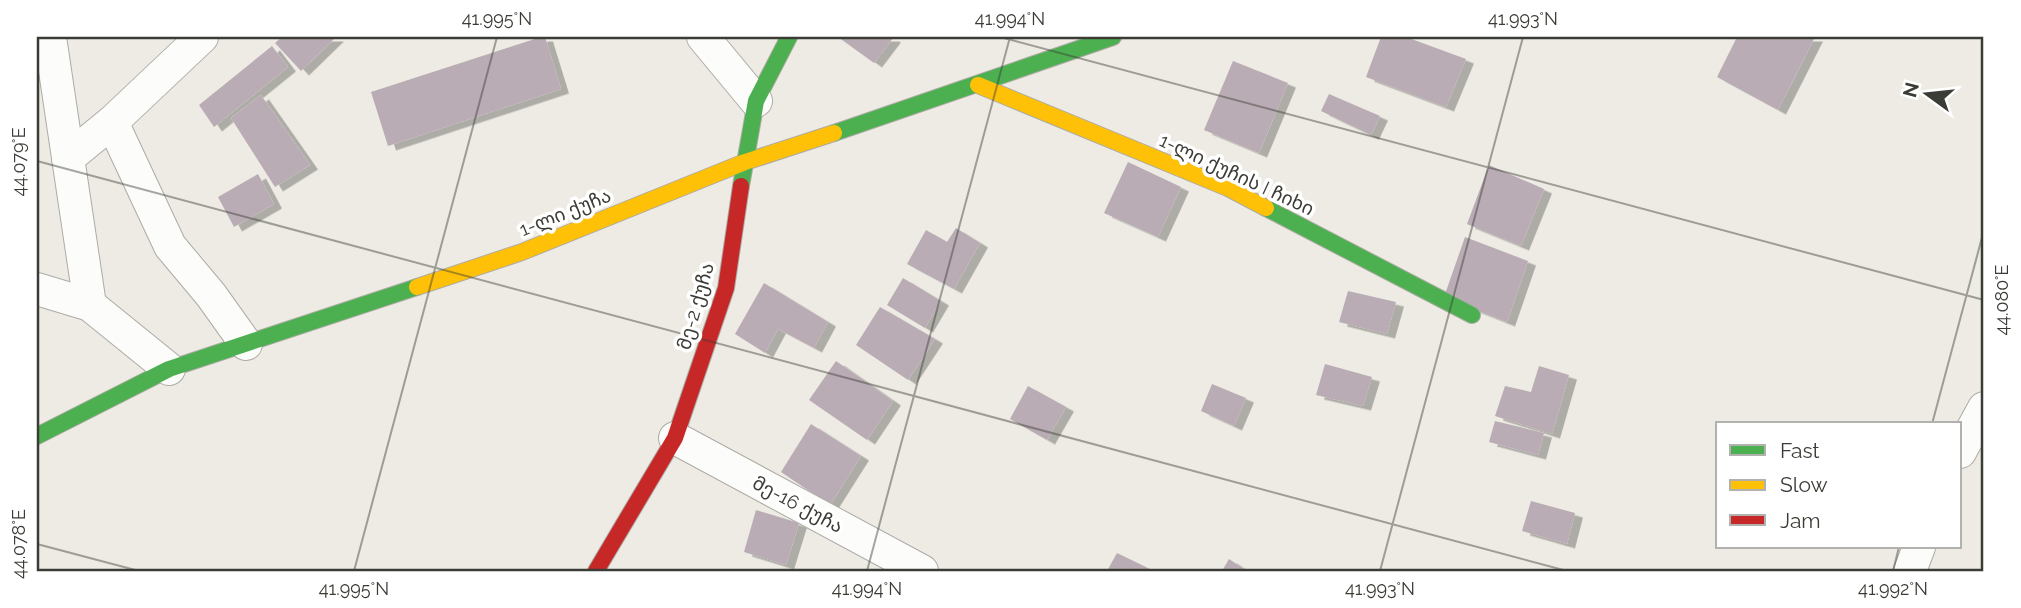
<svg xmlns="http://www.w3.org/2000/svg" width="2021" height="608" font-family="Raleway,'Noto Sans Georgian',sans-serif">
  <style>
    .building { fill: #baacb4; filter: url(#shadow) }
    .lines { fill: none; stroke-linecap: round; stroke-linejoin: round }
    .street-casing { stroke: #adaba5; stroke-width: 34 }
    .fast-casing { stroke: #adaba5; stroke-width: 18 }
    .slow-casing { stroke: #adaba5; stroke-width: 18 }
    .jam-casing { stroke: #adaba5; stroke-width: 18 }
    .street { stroke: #fcfcfb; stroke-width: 32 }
    .fast { stroke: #4caf50; stroke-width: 16 }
    .slow { stroke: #ffc107; stroke-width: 16 }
    .jam { stroke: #c62828; stroke-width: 16 }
    .ticks { fill: none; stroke: #3c3c36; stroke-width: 2; stroke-opacity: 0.45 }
    .labels { text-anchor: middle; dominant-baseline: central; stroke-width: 7; stroke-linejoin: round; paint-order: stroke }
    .street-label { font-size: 19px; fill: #3c3c36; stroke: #fff }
    .neatline { fill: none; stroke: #3c3c36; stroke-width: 2.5 }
    .ticks-label { font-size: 18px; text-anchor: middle; fill: #3c3c36 }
  </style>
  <defs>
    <filter id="shadow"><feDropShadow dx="8" dy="4.5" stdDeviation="0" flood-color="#0004"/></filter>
  </defs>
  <rect width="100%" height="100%" fill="#edebe3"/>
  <g class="building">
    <path d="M 282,37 L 336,37 L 301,71 L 275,43 Z"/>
    <path d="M 541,37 L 545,37 L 561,89 L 388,146 L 371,92 Z"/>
    <path d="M 838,37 L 891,37 L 893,38 L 874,63 Z"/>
    <path d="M 1381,37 L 1406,37 L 1466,59 L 1446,107 L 1366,77 Z"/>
    <path d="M 1737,37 L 1815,37 L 1778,110 L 1717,77 Z"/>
    <path d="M 272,46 L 288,67 L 214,127 L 199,105 Z"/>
    <path d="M 1233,61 L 1288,83 L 1259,153 L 1204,130 Z"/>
    <path d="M 1329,94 L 1380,116 L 1371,135 L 1321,111 Z"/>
    <path d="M 261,95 L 310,165 L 275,187 L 231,118 Z"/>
    <path d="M 1128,162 L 1181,187 L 1158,237 L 1104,213 Z"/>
    <path d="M 1489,165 L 1544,189 L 1521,246 L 1467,224 Z"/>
    <path d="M 258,174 L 274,204 L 234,227 L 218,197 Z"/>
    <path d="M 956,228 L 980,243 L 954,289 L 907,264 L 926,230 L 947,242 Z"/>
    <path d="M 1465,237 L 1528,261 L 1507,322 L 1444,297 Z"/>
    <path d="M 903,278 L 941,301 L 925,328 L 887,305 Z"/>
    <path d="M 764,283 L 828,322 L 814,348 L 778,329 L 765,353 L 735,334 Z"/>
    <path d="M 1348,291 L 1396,302 L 1387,334 L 1339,322 Z"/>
    <path d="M 880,307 L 935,339 L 908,380 L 856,345 Z"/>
    <path d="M 836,361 L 893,401 L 867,440 L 809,400 Z"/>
    <path d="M 1325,364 L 1372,377 L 1363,406 L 1316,395 Z"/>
    <path d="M 1539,366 L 1569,375 L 1552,434 L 1495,416 L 1505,386 L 1531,392 Z"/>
    <path d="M 1212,384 L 1246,398 L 1234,426 L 1201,411 Z"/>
    <path d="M 1028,386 L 1066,407 L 1047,440 L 1010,419 Z"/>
    <path d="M 1495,421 L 1544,433 L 1538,455 L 1489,442 Z"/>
    <path d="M 811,424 L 861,456 L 830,505 L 781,472 Z"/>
    <path d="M 1531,501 L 1575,513 L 1567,544 L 1522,531 Z"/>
    <path d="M 756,510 L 799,523 L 786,565 L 744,552 Z"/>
    <path d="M 1117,553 L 1154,571 L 1107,571 Z"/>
    <path d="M 1229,559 L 1247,571 L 1222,571 Z"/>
  </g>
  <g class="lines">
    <g class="street-casing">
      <g id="street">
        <path d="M 50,37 L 90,305"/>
        <path d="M 703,37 L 756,101"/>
        <path d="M 112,122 L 170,246 L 211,295 L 246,344"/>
        <path d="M 68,158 L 112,122 L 202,37"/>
        <path d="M 37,289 L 90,305 L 169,369"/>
        <path d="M 675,438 L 922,571"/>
        <path d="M 1960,452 L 1984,408"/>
        <path d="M 1910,571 L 1919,547"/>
      </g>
    </g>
    <g class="fast-casing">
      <g id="fast">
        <path d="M 834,133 L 1113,37"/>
        <path d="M 741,186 L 756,101 L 789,37"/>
        <path d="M 1266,208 L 1472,315"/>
        <path d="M 37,436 L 169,369 L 417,287"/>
      </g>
    </g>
    <g class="slow-casing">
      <g id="slow">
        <path d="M 978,85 L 1228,188 L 1266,208"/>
        <path d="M 417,287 L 522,252 L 745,162 L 834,133"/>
      </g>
    </g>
    <g class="jam-casing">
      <path id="jam" d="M 596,571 L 675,438 L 726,288 L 741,186"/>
    </g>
    <use href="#street" class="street"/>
    <use href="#fast" class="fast"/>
    <use href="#slow" class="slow"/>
    <use href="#jam" class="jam"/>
  </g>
  <path class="ticks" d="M 1000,37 L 1984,300M 37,161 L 1567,571M 1932,424 L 1984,230M 37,544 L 139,571M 354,571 L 497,37M 867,571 L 1010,37M 1380,571 L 1523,37M 1893,571 L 1899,547"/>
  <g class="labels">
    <g class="street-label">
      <text transform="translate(1237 174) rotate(25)">1-ლი ქუჩის I ჩიხი</text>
      <text transform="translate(565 212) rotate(-22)">1-ლი ქუჩა</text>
      <text transform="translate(695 306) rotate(-74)">მე-2 ქუჩა</text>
      <text transform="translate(798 504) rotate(28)">მე-16 ქუჩა</text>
    </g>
  </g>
  <rect width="2021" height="608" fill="none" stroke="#ffffff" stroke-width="77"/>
  <rect x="1716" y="422" width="245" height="126" fill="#ffffff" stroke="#b1b1af" stroke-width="2"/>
  <rect x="1730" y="445" width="35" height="10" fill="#4caf50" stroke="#b1b1af" stroke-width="2"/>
  <text x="1780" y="458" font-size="21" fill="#3c3c36">Fast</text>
  <rect x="1730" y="480" width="35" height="10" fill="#ffc107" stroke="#b1b1af" stroke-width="2"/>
  <text x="1780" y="492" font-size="21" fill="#3c3c36">Slow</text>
  <rect x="1730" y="515" width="35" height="10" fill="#c62828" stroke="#b1b1af" stroke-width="2"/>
  <text x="1780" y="528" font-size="21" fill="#3c3c36">Jam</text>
  <g transform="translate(1927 94) rotate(285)" stroke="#ffffff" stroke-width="5" paint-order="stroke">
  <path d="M0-5L12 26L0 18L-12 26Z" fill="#3c3c36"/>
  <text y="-10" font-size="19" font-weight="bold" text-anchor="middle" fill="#3c3c36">N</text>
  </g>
  <rect x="38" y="38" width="1944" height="532" class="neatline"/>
  <g class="ticks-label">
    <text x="497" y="25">41.995°N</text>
    <text x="1010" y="25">41.994°N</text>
    <text x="1523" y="25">41.993°N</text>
    <text transform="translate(19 162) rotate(-90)" y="6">44.079°E</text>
    <text transform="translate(2002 300) rotate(-90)" y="6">44.080°E</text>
    <text transform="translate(19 544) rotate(-90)" y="6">44.078°E</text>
    <text x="354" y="595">41.995°N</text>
    <text x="867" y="595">41.994°N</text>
    <text x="1380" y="595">41.993°N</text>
    <text x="1893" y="595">41.992°N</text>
  </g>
</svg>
